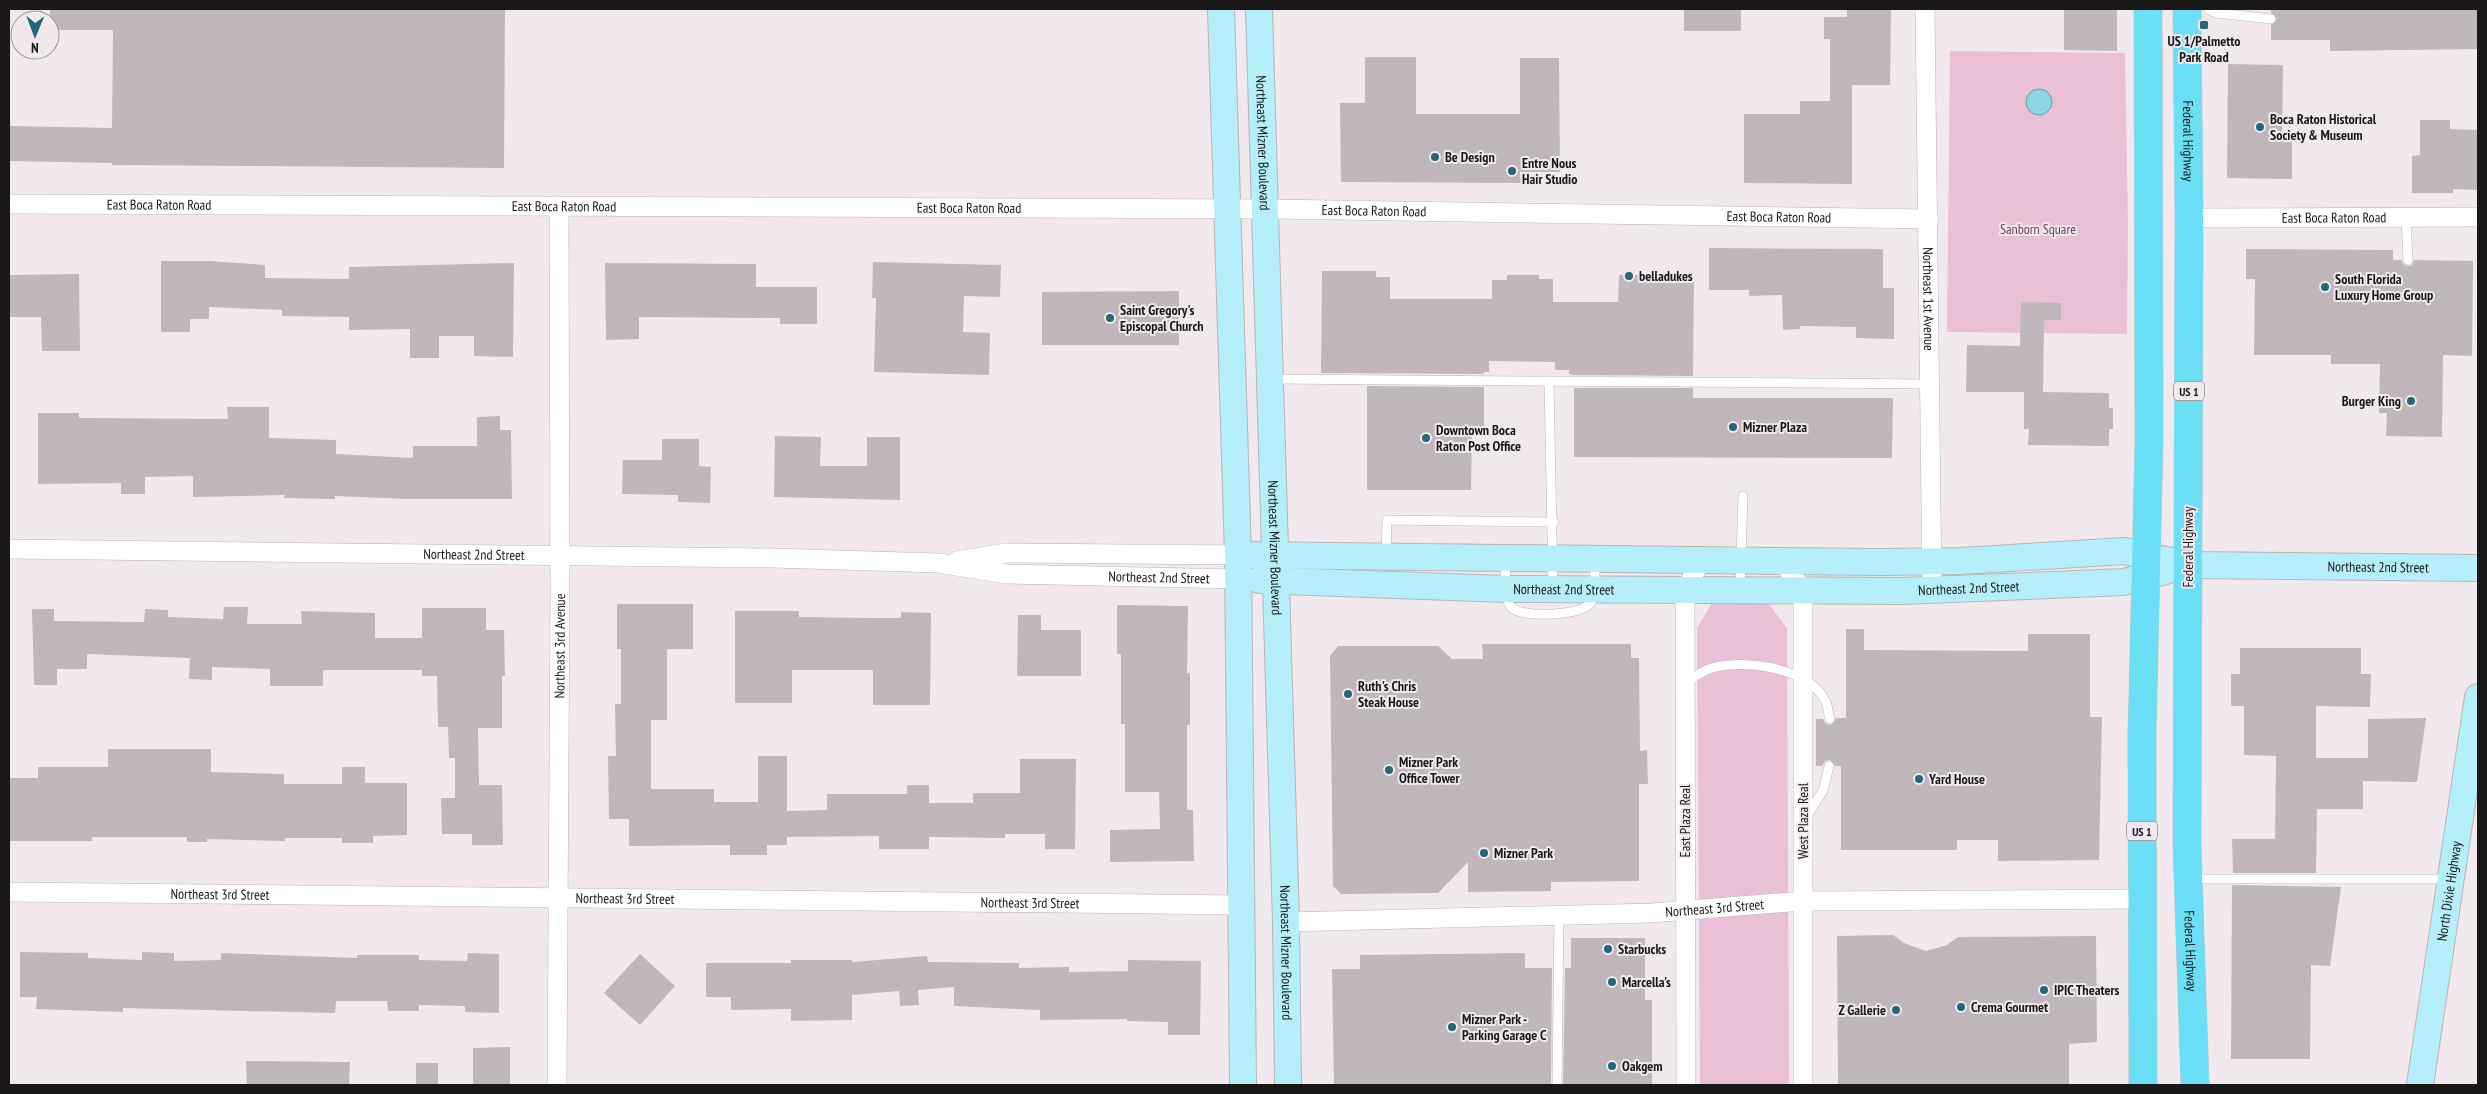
<svg xmlns="http://www.w3.org/2000/svg" width="2487" height="1094" font-family="'PT Sans Narrow',sans-serif">
  <style>
    .green { fill: #eac0d7 }
    .water { fill: #8fd4e8; stroke: #6c9baa }
    .building { fill: #c0b7bc }
    .lines { fill: none; stroke-linecap: round; stroke-linejoin: round }
    .lane-casing { stroke: #bcb3b8; stroke-width: 10 }
    .street-casing { stroke: #bcb3b8; stroke-width: 20 }
    .secondary-casing { stroke: #bcb3b8; stroke-width: 28 }
    .primary-casing { stroke: #c8c7c8; stroke-width: 29 }
    .lane { stroke: #fff; stroke-width: 9 }
    .street { stroke: #fff; stroke-width: 19 }
    .secondary { stroke: #b5effa; stroke-width: 26 }
    .primary { stroke: #6bdff6; stroke-width: 28 }
    .poi-dot { fill: #236778; stroke: #f2e9ee; stroke-width: 2 }
    .labels { text-anchor: middle; dominant-baseline: central; stroke-width: 4; stroke-linejoin: round; paint-order: stroke }
    .shield { fill: #f2e9ee; stroke: #5b5659; stroke-width: 1 }
    .shield-label { font-size: 12px; font-weight: bold; fill: #1a1719 }
    .poi-label { font-size: 14px; font-weight: bold; fill: #1a1719; stroke: #f2e9ee; text-anchor: start }
    .street-label { font-size: 14px; fill: #1a1719; stroke: #f2e9ee }
    .park-label { font-size: 14px; fill: #77375f; stroke: #f2e9ee }
  </style>
  <rect width="100%" height="100%" fill="#f2e9ee"/>
  <g class="green">
    <path d="M 1950,51 L 2125,53 L 2128,224 L 2127,334 L 1947,332 Z"/>
    <path d="M 1714,600 L 1768,603 L 1787,628 L 1789,1085 L 1700,1085 L 1697,628 Z"/>
  </g>
  <circle class="water" cx="2039" cy="102" r="13"/>
  <g class="building">
    <path d="M 50,9 L 505,9 L 504,168 L 112,165 L 112,163 L 9,161 L 9,126 L 112,128 L 113,30 L 50,30 Z"/>
    <rect x="1684" y="9" width="57" height="22"/>
    <path d="M 1847,9 L 1891,9 L 1890,85 L 1852,85 L 1852,184 L 1744,183 L 1744,114 L 1800,114 L 1800,101 L 1830,101 L 1830,39 L 1824,39 L 1824,17 L 1847,17 Z"/>
    <path d="M 2064,9 L 2117,9 L 2117,51 L 2064,50 Z"/>
    <path d="M 2271,9 L 2478,9 L 2478,49 L 2330,51 L 2330,40 L 2271,40 L 2271,25 L 2277,19 L 2271,13 Z"/>
    <path d="M 1365,57 L 1416,57 L 1416,114 L 1520,114 L 1520,58 L 1559,58 L 1560,172 L 1520,172 L 1521,183 L 1341,182 L 1340,103 L 1365,103 Z"/>
    <path d="M 2228,64 L 2283,65 L 2282,137 L 2292,137 L 2292,179 L 2227,178 Z"/>
    <path d="M 2420,120 L 2450,120 L 2450,129 L 2478,130 L 2478,190 L 2453,189 L 2453,193 L 2412,193 L 2412,156 L 2420,155 Z"/>
    <path d="M 1709,248 L 1883,249 L 1883,288 L 1894,288 L 1894,339 L 1856,338 L 1856,327 L 1800,326 L 1800,329 L 1783,330 L 1782,295 L 1749,296 L 1749,290 L 1709,290 Z"/>
    <path d="M 2246,249 L 2393,250 L 2393,260 L 2402,260 L 2403,264 L 2408,266 L 2412,265 L 2414,260 L 2473,261 L 2472,356 L 2443,355 L 2442,437 L 2386,436 L 2387,413 L 2379,413 L 2380,364 L 2331,364 L 2331,355 L 2254,355 L 2255,279 L 2246,279 Z"/>
    <path d="M 161,261 L 209,261 L 265,265 L 265,278 L 349,279 L 349,267 L 514,263 L 513,357 L 474,356 L 474,336 L 439,336 L 439,358 L 410,358 L 410,329 L 349,330 L 349,317 L 282,316 L 282,310 L 209,307 L 209,319 L 190,319 L 190,332 L 161,332 Z"/>
    <path d="M 873,262 L 1001,265 L 1000,297 L 964,296 L 963,332 L 990,333 L 989,375 L 874,372 L 876,298 L 872,298 Z"/>
    <path d="M 605,263 L 756,264 L 756,287 L 817,287 L 817,324 L 780,324 L 780,318 L 639,317 L 639,339 L 606,340 Z"/>
    <path d="M 1322,271 L 1376,271 L 1376,277 L 1390,277 L 1390,299 L 1492,299 L 1492,280 L 1507,280 L 1507,275 L 1539,275 L 1539,279 L 1553,279 L 1553,302 L 1618,302 L 1619,275 L 1694,275 L 1693,376 L 1574,375 L 1569,374 L 1569,370 L 1555,370 L 1555,362 L 1489,361 L 1489,372 L 1484,372 L 1484,374 L 1321,373 Z"/>
    <path d="M 79,274 L 80,351 L 42,351 L 41,317 L 9,317 L 9,275 Z"/>
    <path d="M 1179,291 L 1179,345 L 1042,345 L 1042,292 Z"/>
    <path d="M 2021,302 L 2061,303 L 2061,320 L 2044,320 L 2043,392 L 2109,393 L 2109,408 L 2113,408 L 2113,429 L 2109,429 L 2109,446 L 2028,445 L 2029,429 L 2024,429 L 2024,392 L 1966,392 L 1967,345 L 2020,346 Z"/>
    <path d="M 1367,386 L 1484,387 L 1484,431 L 1472,431 L 1471,490 L 1367,490 Z"/>
    <path d="M 1574,388 L 1693,388 L 1693,398 L 1893,398 L 1892,458 L 1574,457 Z"/>
    <path d="M 227,407 L 269,407 L 269,438 L 336,440 L 336,454 L 413,458 L 413,446 L 477,446 L 477,417 L 500,416 L 500,430 L 511,430 L 512,499 L 408,499 L 335,496 L 335,499 L 284,498 L 285,495 L 193,497 L 193,476 L 145,477 L 145,494 L 121,494 L 121,483 L 38,484 L 38,413 L 79,413 L 79,418 L 228,419 Z"/>
    <path d="M 775,436 L 821,437 L 820,466 L 867,466 L 867,437 L 900,437 L 900,500 L 774,497 Z"/>
    <path d="M 662,439 L 699,439 L 699,466 L 711,467 L 710,503 L 678,502 L 678,495 L 622,494 L 623,460 L 662,460 Z"/>
    <path d="M 617,604 L 693,604 L 693,649 L 667,649 L 667,720 L 651,720 L 651,789 L 714,789 L 714,802 L 758,802 L 758,756 L 787,756 L 787,811 L 827,810 L 827,794 L 907,794 L 907,785 L 929,785 L 929,803 L 973,803 L 973,793 L 1020,793 L 1020,759 L 1076,759 L 1075,849 L 1045,849 L 1045,834 L 1005,834 L 1005,838 L 929,837 L 929,849 L 879,849 L 879,836 L 787,837 L 787,845 L 767,845 L 767,855 L 730,855 L 730,845 L 629,846 L 629,819 L 609,819 L 608,756 L 616,756 L 615,704 L 621,704 L 621,649 L 617,649 Z"/>
    <path d="M 1117,605 L 1188,606 L 1187,673 L 1190,673 L 1190,725 L 1187,725 L 1187,810 L 1193,810 L 1194,861 L 1110,862 L 1110,830 L 1160,829 L 1159,792 L 1125,792 L 1125,724 L 1121,724 L 1121,654 L 1117,654 Z"/>
    <path d="M 224,607 L 248,607 L 247,624 L 302,624 L 301,611 L 375,613 L 375,638 L 422,638 L 422,608 L 486,608 L 486,630 L 504,630 L 505,676 L 502,676 L 502,728 L 478,728 L 479,785 L 502,785 L 503,845 L 472,845 L 472,834 L 442,834 L 441,798 L 455,798 L 455,758 L 449,758 L 448,727 L 438,727 L 437,676 L 422,676 L 422,670 L 323,670 L 323,686 L 270,686 L 270,669 L 212,667 L 212,680 L 189,679 L 190,658 L 87,654 L 87,669 L 57,669 L 57,685 L 34,685 L 32,609 L 54,609 L 54,621 L 144,622 L 145,609 L 168,610 L 168,617 L 223,619 Z"/>
    <path d="M 735,611 L 799,611 L 799,617 L 871,618 L 901,618 L 901,612 L 931,613 L 930,705 L 873,705 L 873,670 L 792,670 L 792,703 L 735,703 Z"/>
    <path d="M 1018,615 L 1041,615 L 1041,630 L 1081,630 L 1081,676 L 1017,676 Z"/>
    <path d="M 1846,629 L 1864,629 L 1864,650 L 2028,651 L 2028,634 L 2090,634 L 2090,717 L 2102,717 L 2099,860 L 1998,861 L 1998,840 L 1957,840 L 1957,850 L 1841,850 L 1841,766 L 1835,766 L 1830,760 L 1825,761 L 1822,766 L 1816,766 L 1816,719 L 1823,719 L 1826,724 L 1831,725 L 1836,718 L 1846,718 Z"/>
    <path d="M 1482,644 L 1631,644 L 1631,658 L 1639,658 L 1640,751 L 1647,750 L 1648,784 L 1639,784 L 1639,881 L 1551,882 L 1551,891 L 1468,892 L 1468,862 L 1438,893 L 1341,894 L 1333,886 L 1330,656 L 1338,646 L 1438,646 L 1452,659 L 1483,659 Z"/>
    <path d="M 2240,648 L 2361,648 L 2361,674 L 2371,674 L 2370,707 L 2316,706 L 2316,758 L 2368,758 L 2368,719 L 2426,718 L 2417,782 L 2363,781 L 2363,809 L 2317,809 L 2316,873 L 2233,873 L 2232,839 L 2275,839 L 2276,756 L 2244,755 L 2244,706 L 2231,706 L 2231,674 L 2240,674 Z"/>
    <path d="M 108,749 L 211,749 L 211,772 L 284,774 L 284,784 L 342,784 L 342,767 L 365,767 L 365,783 L 407,783 L 407,835 L 373,836 L 373,843 L 342,843 L 342,838 L 285,838 L 285,841 L 207,839 L 207,842 L 187,842 L 187,837 L 92,837 L 92,841 L 9,841 L 9,778 L 38,778 L 38,767 L 108,767 Z"/>
    <path d="M 2232,885 L 2341,887 L 2330,966 L 2311,965 L 2310,1059 L 2231,1059 Z"/>
    <path d="M 1893,935 L 1904,943 L 1926,951 L 1947,945 L 1958,937 L 2096,936 L 2097,1042 L 2069,1044 L 2069,1085 L 1838,1085 L 1837,936 Z"/>
    <path d="M 1571,938 L 1645,938 L 1645,1000 L 1652,1000 L 1652,1085 L 1563,1085 L 1565,968 L 1571,968 Z"/>
    <path d="M 20,952 L 88,953 L 88,958 L 142,960 L 142,952 L 174,953 L 174,961 L 221,960 L 221,953 L 357,958 L 357,955 L 419,955 L 419,960 L 467,961 L 468,953 L 499,954 L 499,1013 L 465,1012 L 465,1006 L 419,1005 L 419,1011 L 388,1011 L 387,1001 L 336,1001 L 335,1013 L 123,1008 L 123,1012 L 36,1009 L 37,997 L 20,997 Z"/>
    <path d="M 1525,953 L 1525,968 L 1552,968 L 1551,1085 L 1334,1085 L 1332,969 L 1360,969 L 1360,955 Z"/>
    <path d="M 640,954 L 675,986 L 640,1025 L 604,993 Z"/>
    <path d="M 927,956 L 928,962 L 1019,963 L 1019,968 L 1069,967 L 1069,972 L 1128,971 L 1128,960 L 1201,961 L 1200,1035 L 1168,1035 L 1168,1022 L 1127,1021 L 1127,1019 L 1040,1020 L 1040,1010 L 954,1006 L 954,987 L 918,990 L 919,1005 L 900,1006 L 899,991 L 852,995 L 852,1020 L 791,1021 L 791,1009 L 731,1010 L 731,997 L 706,997 L 706,963 L 791,963 L 791,960 L 852,960 L 852,962 Z"/>
    <path d="M 510,1047 L 510,1085 L 473,1085 L 473,1048 Z"/>
    <path d="M 246,1061 L 350,1062 L 349,1085 L 247,1085 Z"/>
    <rect x="416" y="1063" width="22" height="22"/>
  </g>
  <g class="lines">
    <g class="lane-casing">
      <g id="lane">
        <path d="M 2208,9 L 2216,13 L 2271,19"/>
        <path d="M 2406,217 L 2408,260"/>
        <path d="M 1273,379 L 1930,384"/>
        <path d="M 1549,381 L 1553,587"/>
        <path d="M 1386,555 L 1387,520 L 1554,522"/>
        <path d="M 1506,559 C 1506,572 1502,598 1512,608 C 1522,618 1584,616 1591,602 C 1597,591 1594,572 1595,560"/>
        <path d="M 1740,588 L 1743,496"/>
        <path d="M 1685,682 C 1693,678 1701,672 1709,669 C 1742,658 1807,667 1825,700 C 1828,705 1828,713 1830,719"/>
        <path d="M 1807,815 L 1823,791 L 1829,766"/>
        <path d="M 2191,879 L 2448,879"/>
        <path d="M 1557,1085 L 1559,914"/>
      </g>
    </g>
    <g class="street-casing">
      <g id="street">
        <path id="s1" d="M 1925,9 L 1932,590"/>
        <path id="s2" d="M 9,204 L 1265,209 L 1929,219"/>
        <path id="s3" d="M 2189,218 L 2478,217"/>
        <path id="s4" d="M 9,549 L 773,558 L 938,563 L 1006,574 L 1238,579"/>
        <path d="M 957,561 L 1006,553 L 1238,555"/>
        <path d="M 1783,562 L 1803,591 L 1803,1085"/>
        <path id="s5" d="M 9,892 L 1243,905"/>
        <path id="s6" d="M 1286,922 L 1652,913 L 1803,901 L 2142,899"/>
        <path id="s7" d="M 557,1085 L 560,594 L 559,206"/>
        <path d="M 1686,1085 L 1685,590 L 1701,561"/>
      </g>
    </g>
    <g class="secondary-casing">
      <g id="secondary">
        <path d="M 1221,9 L 1238,555 L 1243,1085"/>
        <path id="s8" d="M 1259,9 L 1286,922 L 1288,1085"/>
        <path id="s9" d="M 1238,555 L 1879,562 L 1961,561 L 2124,551 L 2189,565 L 2478,568"/>
        <path id="s10" d="M 1259,580 L 1506,589 L 1902,591 L 2124,582 L 2166,571"/>
        <path id="s11" d="M 2420,1085 L 2478,697"/>
      </g>
    </g>
    <g class="primary-casing">
      <g id="primary">
        <path id="s12" d="M 2187,9 L 2189,218 L 2187,845 L 2195,1085"/>
        <path d="M 2143,1085 L 2142,735 L 2149,441 L 2148,9"/>
      </g>
    </g>
    <use href="#lane" class="lane"/>
    <use href="#street" class="street"/>
    <use href="#secondary" class="secondary"/>
    <use href="#primary" class="primary"/>
  </g>
  <g class="poi-dot">
    <rect x="2199" y="20" width="10" height="10" rx="2.5"/>
    <circle cx="2260" cy="127" r="5"/>
    <circle cx="1435" cy="157" r="5"/>
    <circle cx="1512" cy="171" r="5"/>
    <circle cx="1629" cy="276" r="5"/>
    <circle cx="2325" cy="287" r="5"/>
    <circle cx="1110" cy="318" r="5"/>
    <circle cx="2411" cy="401" r="5"/>
    <circle cx="1733" cy="427" r="5"/>
    <circle cx="1426" cy="438" r="5"/>
    <circle cx="1348" cy="694" r="5"/>
    <circle cx="1389" cy="770" r="5"/>
    <circle cx="1919" cy="779" r="5"/>
    <circle cx="1484" cy="853" r="5"/>
    <circle cx="1608" cy="949" r="5"/>
    <circle cx="1612" cy="982" r="5"/>
    <circle cx="2044" cy="990" r="5"/>
    <circle cx="1961" cy="1007" r="5"/>
    <circle cx="1896" cy="1010" r="5"/>
    <circle cx="1452" cy="1027" r="5"/>
    <circle cx="1612" cy="1066" r="5"/>
  </g>
  <g class="labels">
    <g class="shield">
      <rect x="2174" y="381.5" width="30" height="19" rx="4"/>
      <rect x="2127" y="821.5" width="30" height="19" rx="4"/>
    </g>
    <g class="shield-label">
      <text x="2189" y="391">US 1</text>
      <text x="2142" y="831">US 1</text>
    </g>
    <g class="poi-label">
      <text x="2204" y="41" text-anchor="middle">US 1/Palmetto<tspan x="2204" dy="16">Park Road</tspan></text>
      <text x="2270" y="119">Boca Raton Historical<tspan x="2270" dy="16">Society &amp; Museum</tspan></text>
      <text x="1445" y="157">Be Design</text>
      <text x="1522" y="163">Entre Nous<tspan x="1522" dy="16">Hair Studio</tspan></text>
      <text x="1639" y="276">belladukes</text>
      <text x="2335" y="279">South Florida<tspan x="2335" dy="16">Luxury Home Group</tspan></text>
      <text x="1120" y="310">Saint Gregory's<tspan x="1120" dy="16">Episcopal Church</tspan></text>
      <text x="2401" y="401" text-anchor="end">Burger King</text>
      <text x="1743" y="427">Mizner Plaza</text>
      <text x="1436" y="430">Downtown Boca<tspan x="1436" dy="16">Raton Post Office</tspan></text>
      <text x="1358" y="686">Ruth's Chris<tspan x="1358" dy="16">Steak House</tspan></text>
      <text x="1399" y="762">Mizner Park<tspan x="1399" dy="16">Office Tower</tspan></text>
      <text x="1929" y="779">Yard House</text>
      <text x="1494" y="853">Mizner Park</text>
      <text x="1618" y="949">Starbucks</text>
      <text x="1622" y="982">Marcella's</text>
      <text x="2054" y="990">IPIC Theaters</text>
      <text x="1971" y="1007">Crema Gourmet</text>
      <text x="1886" y="1010" text-anchor="end">Z Gallerie</text>
      <text x="1462" y="1019">Mizner Park -<tspan x="1462" dy="16">Parking Garage C</tspan></text>
      <text x="1622" y="1066">Oakgem</text>
    </g>
    <g class="street-label">
      <text stroke="none"><textPath href="#s8" startOffset="134">Northeast Mizner Boulevard</textPath></text>
      <text stroke="none"><textPath href="#s12" startOffset="132">Federal Highway</textPath></text>
      <text stroke="none"><textPath href="#s2" startOffset="150">East Boca Raton Road</textPath></text>
      <text stroke="none"><textPath href="#s2" startOffset="555">East Boca Raton Road</textPath></text>
      <text stroke="none"><textPath href="#s2" startOffset="960">East Boca Raton Road</textPath></text>
      <text stroke="none"><textPath href="#s2" startOffset="1365">East Boca Raton Road</textPath></text>
      <text stroke="none"><textPath href="#s2" startOffset="1770">East Boca Raton Road</textPath></text>
      <text stroke="none"><textPath href="#s3" startOffset="145">East Boca Raton Road</textPath></text>
      <text stroke="none"><textPath href="#s1" startOffset="290">Northeast 1st Avenue</textPath></text>
      <text stroke="none"><textPath href="#s8" startOffset="539">Northeast Mizner Boulevard</textPath></text>
      <text transform="translate(2188 547) rotate(-90)">Federal Highway</text>
      <text stroke="none"><textPath href="#s4" startOffset="465">Northeast 2nd Street</textPath></text>
      <text stroke="none"><textPath href="#s9" startOffset="1142">Northeast 2nd Street</textPath></text>
      <text stroke="none"><textPath href="#s4" startOffset="1151">Northeast 2nd Street</textPath></text>
      <text stroke="none"><textPath href="#s10" startOffset="710">Northeast 2nd Street</textPath></text>
      <text stroke="none"><textPath href="#s10" startOffset="305">Northeast 2nd Street</textPath></text>
      <text stroke="none"><textPath href="#s7" startOffset="439">Northeast 3rd Avenue</textPath></text>
      <text transform="translate(1685 821) rotate(-90)">East Plaza Real</text>
      <text transform="translate(1803 821) rotate(-90)">West Plaza Real</text>
      <text stroke="none"><textPath href="#s11" startOffset="196">North Dixie Highway</textPath></text>
      <text stroke="none"><textPath href="#s5" startOffset="211">Northeast 3rd Street</textPath></text>
      <text stroke="none"><textPath href="#s5" startOffset="616">Northeast 3rd Street</textPath></text>
      <text stroke="none"><textPath href="#s5" startOffset="1021">Northeast 3rd Street</textPath></text>
      <text stroke="none"><textPath href="#s6" startOffset="429">Northeast 3rd Street</textPath></text>
      <text stroke="none"><textPath href="#s8" startOffset="944">Northeast Mizner Boulevard</textPath></text>
      <text stroke="none"><textPath href="#s12" startOffset="942">Federal Highway</textPath></text>
    </g>
    <g class="park-label">
      <text x="2038" y="229">Sanborn Square</text>
    </g>
  </g>
  <rect width="2487" height="1094" fill="none" stroke="#1a1719" stroke-width="20"/>
  <g transform="translate(35 35) rotate(181)"><circle r="24" fill="#f2e9ee" stroke="#9c9599"/>
  <path d="M0-4L9 19L0 12L-9 19Z" fill="#236778"/>
  <text y="-8" font-size="14" font-weight="bold" text-anchor="middle" fill="#1a1719">N</text>
  </g>
</svg>
